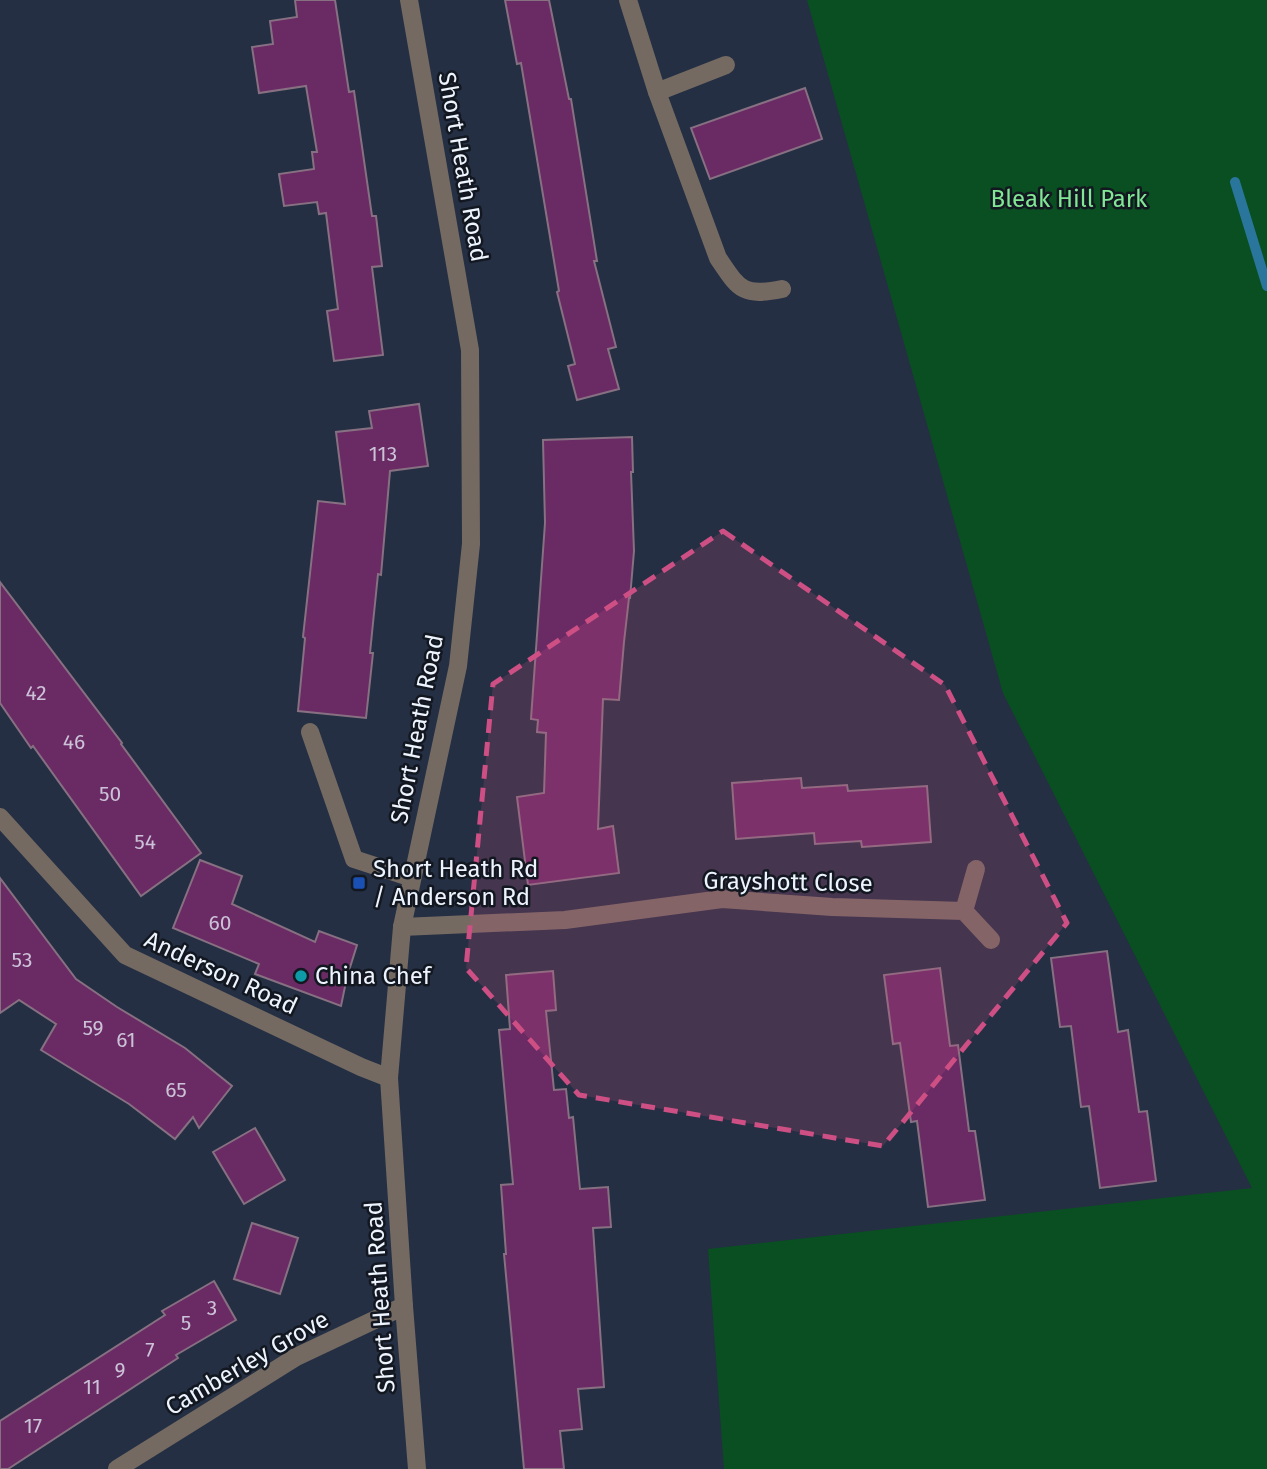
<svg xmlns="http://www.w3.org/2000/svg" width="1267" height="1469" font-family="'Fira Sans',sans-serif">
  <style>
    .green { fill: #0a4f21 }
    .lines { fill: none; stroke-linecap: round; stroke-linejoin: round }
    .stream { stroke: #29759c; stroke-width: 10 }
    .building { fill: #6a2a64; stroke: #867082; stroke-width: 2 }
    .minor { stroke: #746a62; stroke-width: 18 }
    .marked { fill: #cd4f84; fill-opacity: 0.2; stroke: #cd4f84; stroke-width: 5; stroke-dasharray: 14 9; stroke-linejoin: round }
    .transit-dot { fill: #1a4fb4; stroke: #121720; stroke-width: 2.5 }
    .culture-dot { fill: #0f9aa8; stroke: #121720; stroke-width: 2.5 }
    .labels { text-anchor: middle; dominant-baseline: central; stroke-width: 5; stroke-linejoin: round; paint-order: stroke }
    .number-label { font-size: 21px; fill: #ccc2d8 }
    .street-label { font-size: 24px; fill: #edf4fe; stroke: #121720 }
    .park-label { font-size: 24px; fill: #80e795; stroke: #121720 }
    .poi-label { font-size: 24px; fill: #edf4fe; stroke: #121720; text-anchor: start }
  </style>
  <rect width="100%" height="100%" fill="#242f43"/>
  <path class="green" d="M 807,0 L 1267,0 L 1267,1469 L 724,1469 L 708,1249 L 1252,1188 L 1003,693 Z"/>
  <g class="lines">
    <path class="stream" d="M 1235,182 L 1267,286"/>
  </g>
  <g class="building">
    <path d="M 295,0 L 335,0 L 349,92 L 354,91 L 372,216 L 376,216 L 382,266 L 372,267 L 383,355 L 334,361 L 327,311 L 338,309 L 326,213 L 319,214 L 317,202 L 284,206 L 279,174 L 314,169 L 312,152 L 317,152 L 306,86 L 259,93 L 252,47 L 273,44 L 270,21 L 297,17 Z"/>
    <path d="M 505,0 L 549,0 L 569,99 L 571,99 L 597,261 L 594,261 L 616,347 L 608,349 L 619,389 L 577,400 L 568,366 L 575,364 L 557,292 L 559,291 L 521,63 L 517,64 Z"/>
    <path d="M 805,88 L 822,139 L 710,179 L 691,128 Z"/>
    <path d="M 419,404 L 428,466 L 390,471 L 381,575 L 378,574 L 373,623 L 370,653 L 373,653 L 366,718 L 298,711 L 305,638 L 303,637 L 318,501 L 345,504 L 336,432 L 372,428 L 369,411 Z"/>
    <path d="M 632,437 L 633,472 L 631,472 L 634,551 L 630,598 L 629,598 L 624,642 L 619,700 L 603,699 L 598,829 L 613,826 L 619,873 L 528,885 L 517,797 L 544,793 L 546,733 L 537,732 L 538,720 L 531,719 L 545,523 L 543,440 Z"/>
    <path d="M 0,582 L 122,743 L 121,744 L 201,853 L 141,896 L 33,746 L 31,748 L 0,703 Z"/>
    <path d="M 801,778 L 802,788 L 847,785 L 848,791 L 927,786 L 931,842 L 862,847 L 861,841 L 815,844 L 814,833 L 736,839 L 732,783 Z"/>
    <path d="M 200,860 L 242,876 L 232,904 L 315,942 L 319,931 L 357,945 L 347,977 L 341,1006 L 255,974 L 259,964 L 173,928 Z"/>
    <path d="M 0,878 L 76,979 L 117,1007 L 185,1048 L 232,1086 L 199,1128 L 193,1117 L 175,1139 L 129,1104 L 41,1050 L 56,1024 L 19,1000 L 0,1013 Z"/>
    <path d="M 1107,951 L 1118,1032 L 1128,1030 L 1139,1112 L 1147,1111 L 1156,1181 L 1100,1188 L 1089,1106 L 1081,1107 L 1071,1026 L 1060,1027 L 1051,958 Z"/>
    <path d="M 940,968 L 950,1046 L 958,1045 L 969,1131 L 975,1131 L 985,1200 L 928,1207 L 917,1121 L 911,1122 L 900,1043 L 893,1044 L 884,975 Z"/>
    <path d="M 553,971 L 556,1010 L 546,1011 L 554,1090 L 566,1089 L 569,1118 L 573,1117 L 580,1189 L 608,1187 L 611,1227 L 593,1228 L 604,1387 L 578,1389 L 582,1429 L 560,1431 L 564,1469 L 524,1469 L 504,1254 L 506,1254 L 501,1185 L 513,1184 L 499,1030 L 510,1029 L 506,975 Z"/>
    <path d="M 255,1128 L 285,1180 L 244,1204 L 213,1152 Z"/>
    <path d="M 252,1223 L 298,1238 L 280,1294 L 234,1279 Z"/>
    <path d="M 214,1281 L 236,1320 L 176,1355 L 178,1358 L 8,1469 L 0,1469 L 0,1421 L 165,1315 L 162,1311 Z"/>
  </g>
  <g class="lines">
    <g class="minor">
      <path d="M 409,0 L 470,350 L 471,544 L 458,666 L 402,927 L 389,1078 L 404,1306 L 417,1469"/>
      <path d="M 628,0 L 657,92 L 718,258 C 739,289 742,297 782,289"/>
      <path d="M 657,92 L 726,65"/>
      <path d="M 310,732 L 354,859 L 412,878"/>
      <path d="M 0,817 L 125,955 L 361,1067 L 389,1078"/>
      <path d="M 964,911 L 976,869"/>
      <path d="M 402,927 L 565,920 L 722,899 L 832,907 L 964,911 L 991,940"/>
      <path d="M 117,1469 L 296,1357 L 404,1306"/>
    </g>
  </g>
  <path class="marked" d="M 723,531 L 945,685 L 1067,923 L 883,1146 L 579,1095 L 466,968 L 493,684 Z"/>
  <rect class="transit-dot" x="352" y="876" width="14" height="14" rx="3.5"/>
  <circle class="culture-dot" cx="301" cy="976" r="7"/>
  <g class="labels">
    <g class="number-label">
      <text x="383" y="454">113</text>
      <text x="36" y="693">42</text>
      <text x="74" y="742">46</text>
      <text x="110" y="794">50</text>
      <text x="145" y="842">54</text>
      <text x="220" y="923">60</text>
      <text x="22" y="960">53</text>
      <text x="93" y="1028">59</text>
      <text x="126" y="1040">61</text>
      <text x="176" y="1090">65</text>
      <text x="212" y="1308">3</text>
      <text x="186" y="1323">5</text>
      <text x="150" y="1350">7</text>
      <text x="120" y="1370">9</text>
      <text x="92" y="1387">11</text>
      <text x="33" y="1426">17</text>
    </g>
    <g class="street-label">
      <text transform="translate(463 167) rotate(80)">Short Heath Road</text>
      <text transform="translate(417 729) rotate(-79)">Short Heath Road</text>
      <text transform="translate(788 882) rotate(1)">Grayshott Close</text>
      <text transform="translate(221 973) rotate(25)">Anderson Road</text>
      <text transform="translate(380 1297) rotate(-94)">Short Heath Road</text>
      <text transform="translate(247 1363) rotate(-30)">Camberley Grove</text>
    </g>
    <g class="park-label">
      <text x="1069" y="199">Bleak Hill Park</text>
    </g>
    <g class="poi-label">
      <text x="373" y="869">Short Heath Rd<tspan x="373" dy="28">/ Anderson Rd</tspan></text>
      <text x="315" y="976">China Chef</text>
    </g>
  </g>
</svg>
